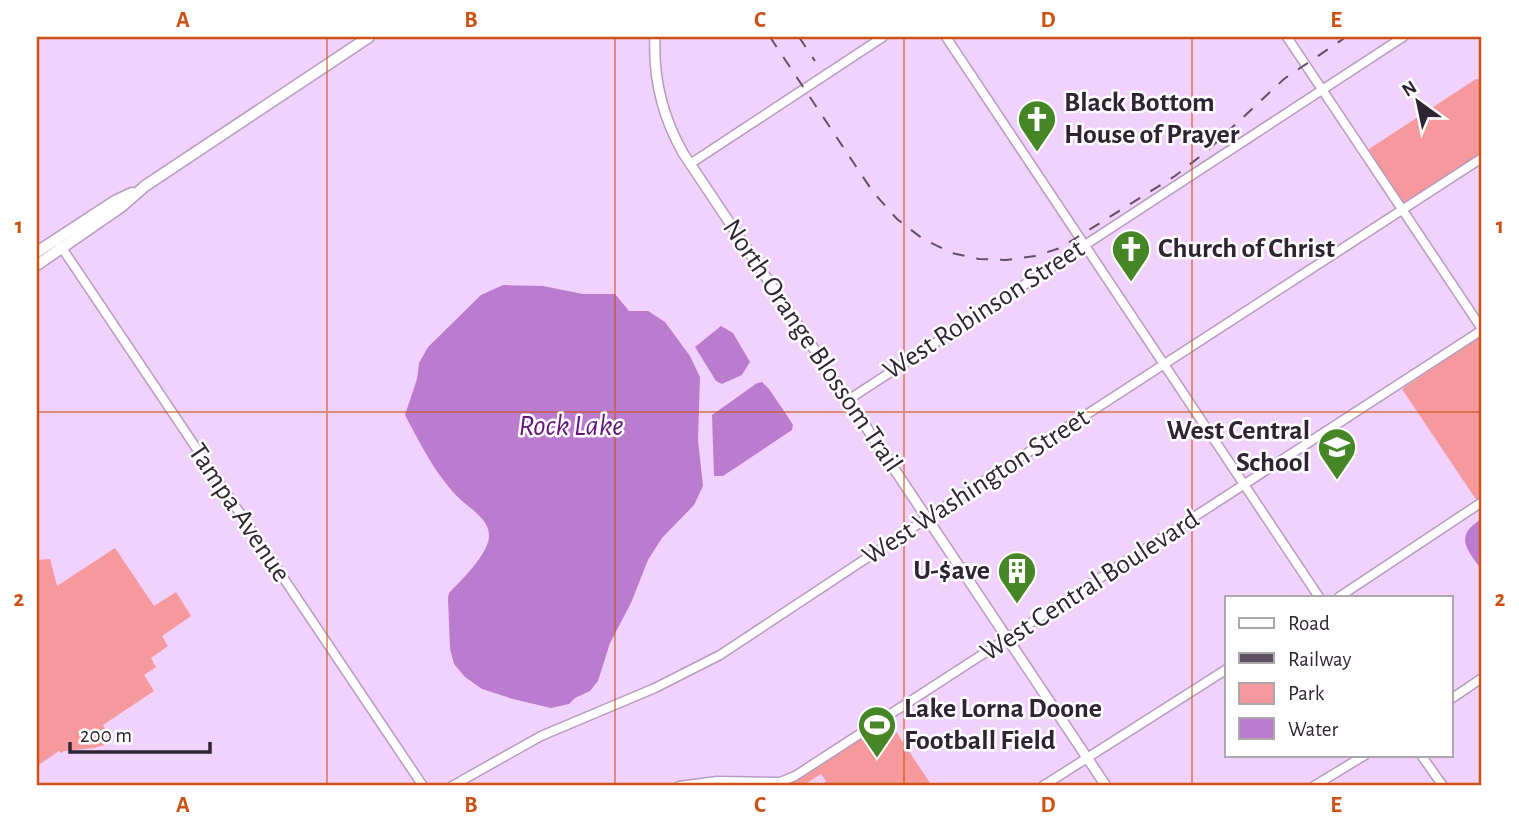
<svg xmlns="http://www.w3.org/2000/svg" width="1519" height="823" font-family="'Alegreya Sans',sans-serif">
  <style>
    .green { fill: #f5999d }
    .water { fill: #bb7cd0 }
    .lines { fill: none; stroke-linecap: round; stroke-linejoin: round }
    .secondary-casing { stroke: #b79ac1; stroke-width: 11 }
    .primary-casing { stroke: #b79ac1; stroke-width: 12 }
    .highway-casing { stroke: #b79ac1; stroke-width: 13 }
    .secondary { stroke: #fff; stroke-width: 8 }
    .primary { stroke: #fff; stroke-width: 9 }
    .highway { stroke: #fff; stroke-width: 10 }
    .rail { stroke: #605065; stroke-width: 2; stroke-dasharray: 12 12; stroke-linecap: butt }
    .grid { fill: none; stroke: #cc5112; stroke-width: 2; stroke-opacity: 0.55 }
    .labels { text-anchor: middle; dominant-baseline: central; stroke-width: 5; stroke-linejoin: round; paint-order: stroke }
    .poi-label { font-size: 28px; font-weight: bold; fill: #2f2433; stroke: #fff; text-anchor: start }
    .street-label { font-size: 28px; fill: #2f2433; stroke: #fff }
    .water-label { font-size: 30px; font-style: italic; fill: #64147b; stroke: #fff }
    .neatline { fill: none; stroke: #cc5112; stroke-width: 2.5 }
    .grid-label { font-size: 23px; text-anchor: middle; font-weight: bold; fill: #cc5112 }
  </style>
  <rect width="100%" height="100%" fill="#f1d2fc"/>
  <g class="green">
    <path d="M 1476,79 L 1482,80 L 1482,153 L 1403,203 L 1368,153 L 1369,149 Z"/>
    <path d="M 1482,335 L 1482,498 L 1478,500 L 1475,498 L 1402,389 Z"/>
    <path d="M 115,548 L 154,606 L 176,592 L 191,616 L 162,636 L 168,646 L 151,658 L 156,667 L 144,675 L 154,691 L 103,725 L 108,734 L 104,745 L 95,748 L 64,751 L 61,753 L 59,751 L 37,766 L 37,560 L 50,559 L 57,586 Z"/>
    <path d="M 889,721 L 932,786 L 823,786 L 826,781 L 821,774 L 802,786 L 779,786 L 796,780 Z"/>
  </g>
  <g class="water">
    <path d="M 503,285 L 543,286 L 583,294 L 615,294 L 629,311 L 648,311 L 665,322 L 690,356 L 700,377 L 698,440 L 703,486 L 694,505 L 662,538 L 648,560 L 631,603 L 610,643 L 598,681 L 590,691 L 575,698 L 569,704 L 551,708 L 513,699 L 482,689 L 465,677 L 454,664 L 450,649 L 448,598 L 449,593 C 461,581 488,554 489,537 C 490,520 472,510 461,500 C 436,476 421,445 405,415 L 417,379 L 419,363 L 428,347 L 481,295 Z"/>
    <path d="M 721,326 L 733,333 L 750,362 L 742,375 L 722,384 L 716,381 L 695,347 Z"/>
    <path d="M 762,382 L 769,389 L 790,420 L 793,425 L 792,430 L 723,476 L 714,476 L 712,415 L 757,383 Z"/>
    <path d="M 1482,519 L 1482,570 C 1467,550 1453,535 1482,519 Z"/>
  </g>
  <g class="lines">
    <g class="secondary-casing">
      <g id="secondary">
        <path d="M 946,37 L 1319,597"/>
        <path d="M 1287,37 L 1482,329"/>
        <path d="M 690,164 L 883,37"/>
        <path d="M 60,245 L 423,786"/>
        <path d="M 848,400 L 1403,37"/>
        <path d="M 1339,597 L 1482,502"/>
        <path d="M 1451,699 L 1482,678"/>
        <path d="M 1421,755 L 1443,786"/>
        <path d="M 452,786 L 541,736 L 655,688 L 720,655 L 947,505 L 1482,158"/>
        <path d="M 679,786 L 717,781 L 780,782 L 795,776 L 1482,330"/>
        <path d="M 1043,786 L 1227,669"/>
        <path d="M 1314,786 L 1365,755"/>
      </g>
    </g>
    <g class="primary-casing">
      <path id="primary" d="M 655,37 C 653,79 662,116 683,153 L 1106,786"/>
    </g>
    <g class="highway-casing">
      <g id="highway">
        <path d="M 37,252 L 115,201 L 132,193"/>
        <path d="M 37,265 L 121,207 L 145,186 L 369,37"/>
      </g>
    </g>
    <use href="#secondary" class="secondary"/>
    <use href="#primary" class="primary"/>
    <use href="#highway" class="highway"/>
    <g class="rail">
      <path d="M 770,37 L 873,192 L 897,219 L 923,239 L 952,253 L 979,259 L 1006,260 L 1035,256 L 1060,248 L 1175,176 L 1207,151 L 1284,79 L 1346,37"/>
      <path d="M 799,37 L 815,61"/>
    </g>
  </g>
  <path class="grid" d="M 327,37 L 327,786M 615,37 L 615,786M 904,37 L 904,786M 1192,37 L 1192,786M 37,412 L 1482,412"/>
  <defs>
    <g id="church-pin" transform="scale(2.0125)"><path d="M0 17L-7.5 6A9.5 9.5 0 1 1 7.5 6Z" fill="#468626" stroke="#fff"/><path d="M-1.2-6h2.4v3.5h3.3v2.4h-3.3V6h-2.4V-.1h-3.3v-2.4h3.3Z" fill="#fff"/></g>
    <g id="school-pin" transform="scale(2.0125)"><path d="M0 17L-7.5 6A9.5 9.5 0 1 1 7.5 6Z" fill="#468626" stroke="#fff"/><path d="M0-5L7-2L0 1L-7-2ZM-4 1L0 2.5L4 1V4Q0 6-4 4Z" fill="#fff"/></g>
    <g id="building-pin" transform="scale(2.0125)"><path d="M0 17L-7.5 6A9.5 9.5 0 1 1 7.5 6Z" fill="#468626" stroke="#fff"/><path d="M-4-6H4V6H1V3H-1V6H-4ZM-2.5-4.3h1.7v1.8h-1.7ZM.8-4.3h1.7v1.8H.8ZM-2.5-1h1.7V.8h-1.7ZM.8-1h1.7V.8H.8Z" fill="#fff"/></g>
    <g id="stadium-pin" transform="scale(2.0125)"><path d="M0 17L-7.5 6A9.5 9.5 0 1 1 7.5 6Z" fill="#468626" stroke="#fff"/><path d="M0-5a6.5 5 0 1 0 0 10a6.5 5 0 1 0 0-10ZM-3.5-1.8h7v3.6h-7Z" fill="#fff"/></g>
  </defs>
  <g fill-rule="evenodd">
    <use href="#church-pin" x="1037" y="119"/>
    <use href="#church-pin" x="1131" y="249"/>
    <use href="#school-pin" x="1337" y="447"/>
    <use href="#building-pin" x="1017" y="571"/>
    <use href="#stadium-pin" x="877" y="725"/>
  </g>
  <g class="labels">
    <g class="poi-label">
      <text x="1064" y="103">Black Bottom<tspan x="1064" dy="32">House of Prayer</tspan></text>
      <text x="1158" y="249">Church of Christ</text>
      <text x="1310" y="431" text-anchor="end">West Central<tspan x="1310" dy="32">School</tspan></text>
      <text x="990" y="571" text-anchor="end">U-$ave</text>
      <text x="904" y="709">Lake Lorna Doone<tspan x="904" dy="32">Football Field</tspan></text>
    </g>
    <g class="street-label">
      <text transform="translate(984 310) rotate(-33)">West Robinson Street</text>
      <text transform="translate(812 346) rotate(56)">North Orange Blossom Trail</text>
      <text transform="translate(976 487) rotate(-33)">West Washington Street</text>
      <text transform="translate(239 513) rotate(56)">Tampa Avenue</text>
      <text transform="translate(1090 586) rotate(-33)">West Central Boulevard</text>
    </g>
    <g class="water-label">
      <text x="571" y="426">Rock Lake</text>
    </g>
  </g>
  <rect width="1519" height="823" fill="none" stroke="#ffffff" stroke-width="77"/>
  <rect x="1225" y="596" width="228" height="161" fill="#ffffff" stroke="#aca7ad" stroke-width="2"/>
  <rect x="1239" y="618" width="35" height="10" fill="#ffffff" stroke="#aca7ad" stroke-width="2"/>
  <text x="1288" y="630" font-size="21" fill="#2f2433">Road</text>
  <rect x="1239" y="653" width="35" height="10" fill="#605065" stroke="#aca7ad" stroke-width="2"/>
  <text x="1288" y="666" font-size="21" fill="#2f2433">Railway</text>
  <rect x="1239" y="683" width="35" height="21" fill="#f5999d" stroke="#aca7ad" stroke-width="2"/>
  <text x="1288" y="700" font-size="21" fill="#2f2433">Park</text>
  <rect x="1239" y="718" width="35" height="21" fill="#bb7cd0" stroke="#aca7ad" stroke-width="2"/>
  <text x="1288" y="736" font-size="21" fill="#2f2433">Water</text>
  <g transform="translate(1418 102) rotate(327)" stroke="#ffffff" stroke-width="5" paint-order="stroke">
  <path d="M0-5L12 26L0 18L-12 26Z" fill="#2f2433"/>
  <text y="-10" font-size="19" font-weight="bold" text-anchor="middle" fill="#2f2433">N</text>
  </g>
  <path d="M70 742v10h140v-10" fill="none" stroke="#2f2433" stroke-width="3.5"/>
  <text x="80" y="742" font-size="21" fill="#2f2433" stroke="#ffffff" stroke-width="5" paint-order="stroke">200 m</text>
  <rect x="38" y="38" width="1442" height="746" class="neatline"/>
  <g class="grid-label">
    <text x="183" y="27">A</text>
    <text x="471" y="27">B</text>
    <text x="760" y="27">C</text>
    <text x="1048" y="27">D</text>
    <text x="1336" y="27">E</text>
    <text x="19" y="233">1</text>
    <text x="1500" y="233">1</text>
    <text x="19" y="606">2</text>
    <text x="1500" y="606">2</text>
    <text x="183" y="812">A</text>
    <text x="471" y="812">B</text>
    <text x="760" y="812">C</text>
    <text x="1048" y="812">D</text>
    <text x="1336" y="812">E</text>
  </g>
</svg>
